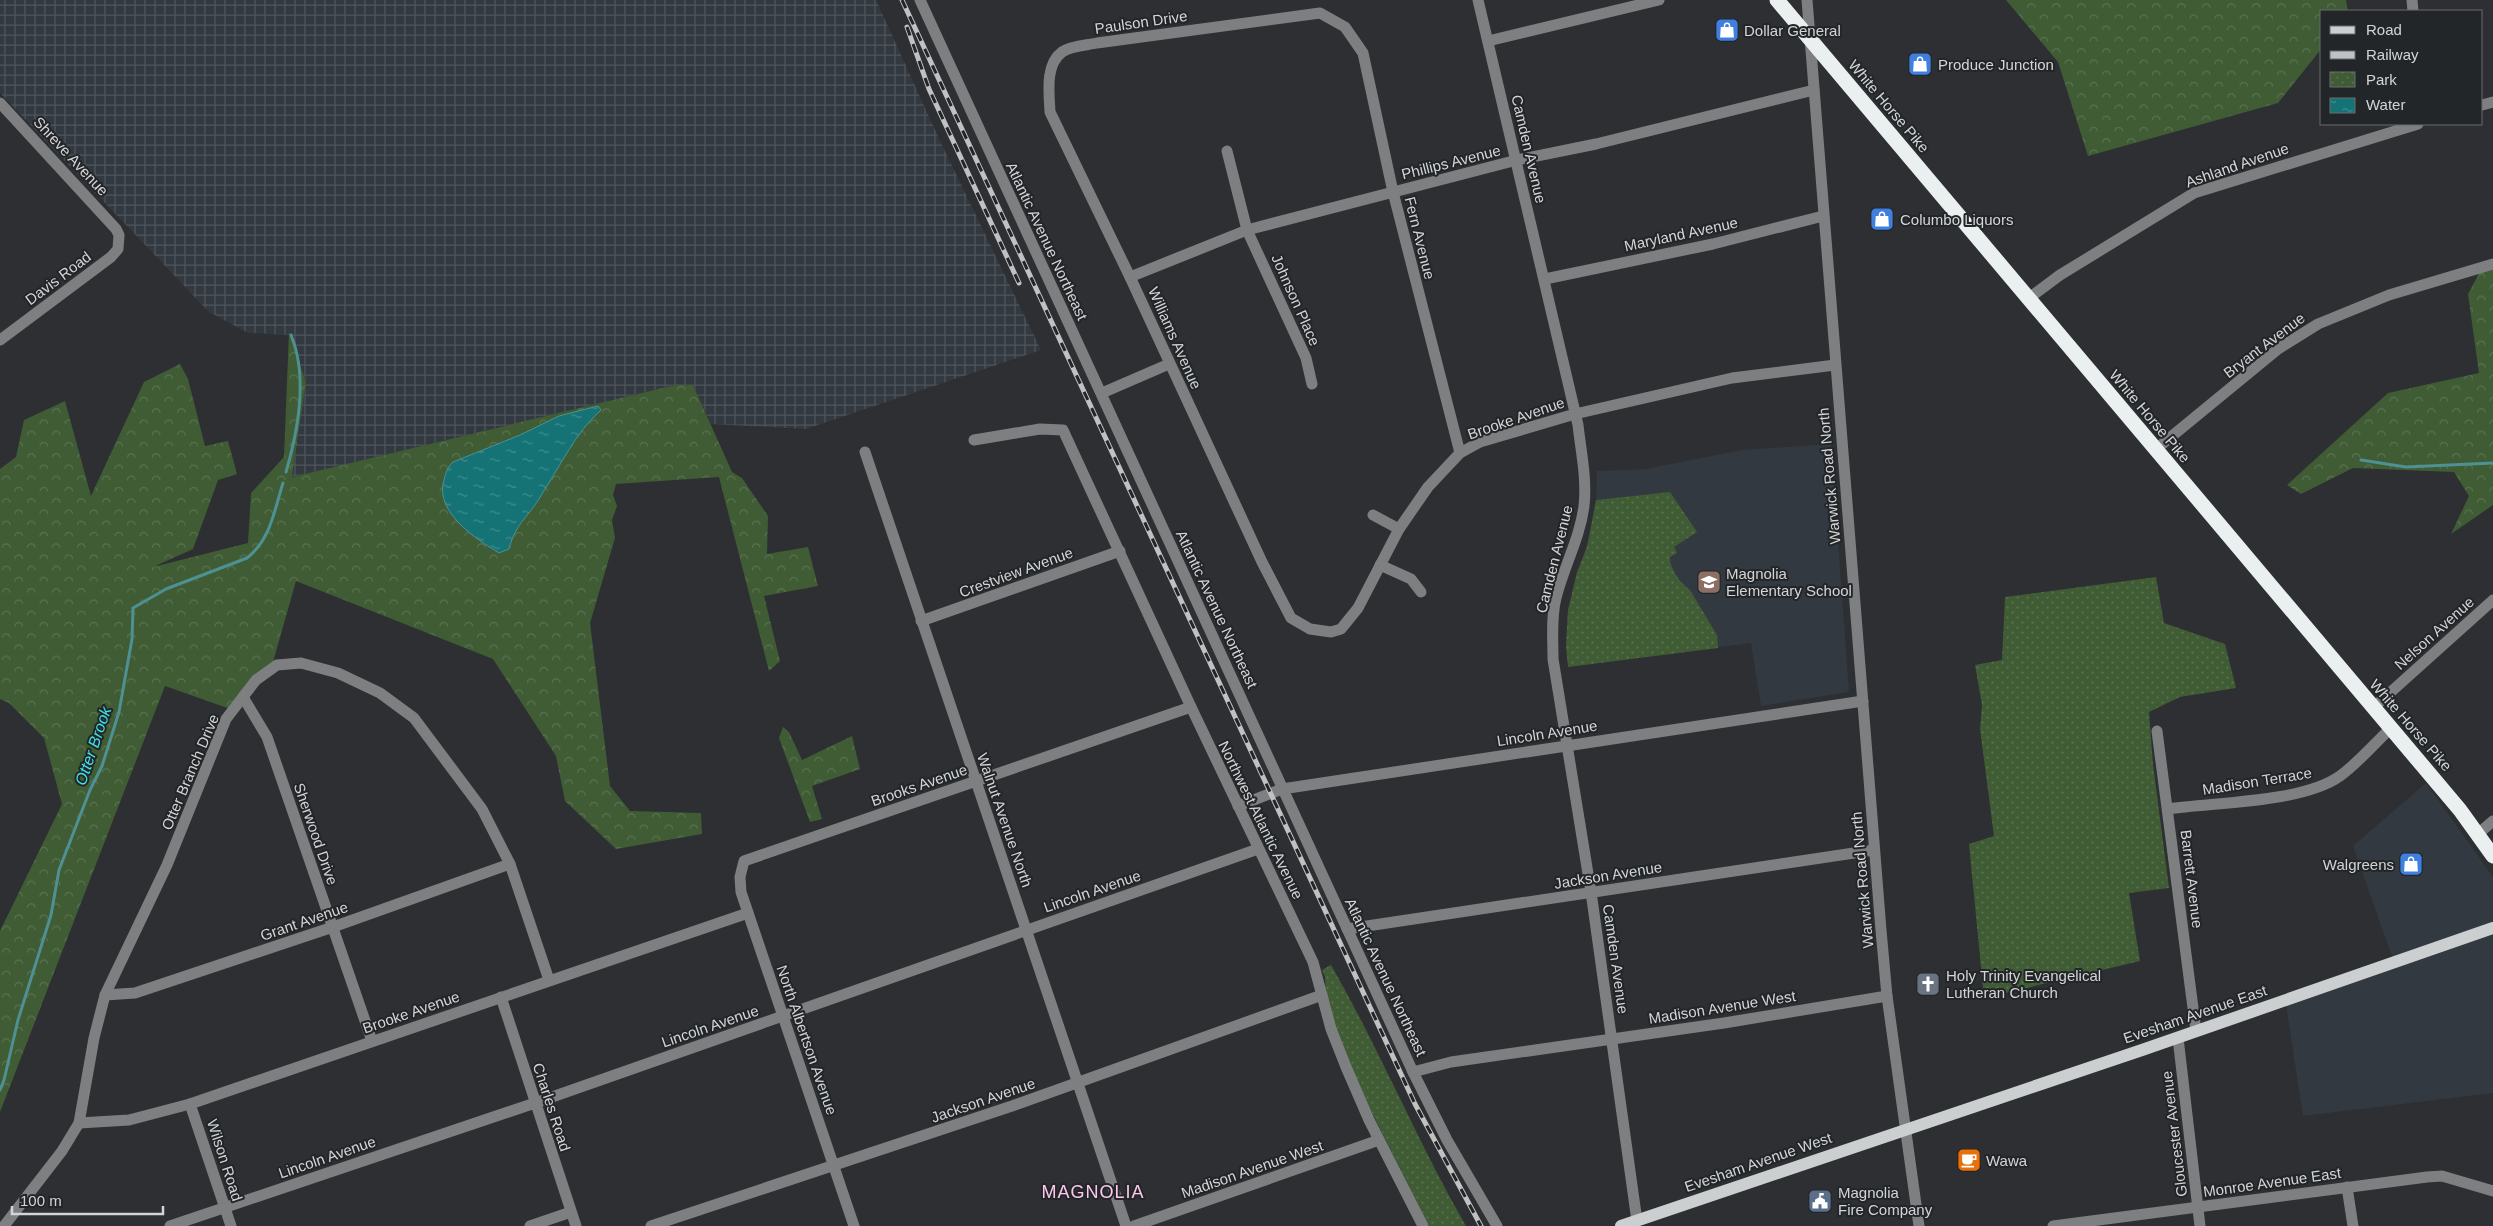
<svg xmlns="http://www.w3.org/2000/svg" width="2493" height="1226" font-family="Helvetica,sans-serif">
  <style>
    .built { fill: #323940 }
    .industrial { fill: url(#industrial-grid) }
    .forest { fill: url(#forest-crowns) }
    .park { fill: url(#park-dots) }
    .water { fill: url(#water-ripples); stroke: #4e9093 }
    .lines { fill: none; stroke-linecap: round; stroke-linejoin: round }
    .stream { stroke: #4e9093; stroke-width: 3 }
    .minor { stroke: #7d7f80; stroke-width: 11 }
    .major { stroke: #cbcfd0; stroke-width: 12 }
    .highway { stroke: #eaeff0; stroke-width: 15 }
    .rail-casing { stroke: #c0c1c3; stroke-width: 5 }
    .rail { stroke: #232628; stroke-width: 3; stroke-dasharray: 9; stroke-linecap: butt }
    .labels { text-anchor: middle; dominant-baseline: central; stroke-width: 4; stroke-linejoin: round; paint-order: stroke }
    .street-label { font-size: 15px; fill: #d3d4d6; stroke: #232628 }
    .poi-label { font-size: 15px; fill: #d3d4d6; stroke: #232628; text-anchor: start }
    .water-label { font-size: 16px; font-style: italic; fill: #3ce4ea; stroke: #232628 }
    .quarter-label { font-size: 18px; letter-spacing: 1px; fill: #fec6ec; stroke: #232628 }
  </style>
  <defs>
    <pattern id="industrial-grid" width="8" height="8" patternUnits="userSpaceOnUse" patternTransform="scale(1.25)"><rect width="8" height="8" fill="#323940"/><path d="M0 4h8M4 0v8" fill="none" stroke="#4f555b"/></pattern>
    <pattern id="forest-crowns" width="20" height="18" patternUnits="userSpaceOnUse" patternTransform="scale(1.25)"><rect width="20" height="18" fill="#3f5c34"/><path d="M2 6a3 3 0 1 1 6 0M12 15a3 3 0 1 1 6 0" fill="none" stroke="#5a7251"/></pattern>
    <pattern id="park-dots" width="8" height="8" patternUnits="userSpaceOnUse" patternTransform="scale(1.25)"><rect width="8" height="8" fill="#3f5c34"/><path d="M2 2h.1M6 6h.1" fill="none" stroke="#5a7251" stroke-width="1.8" stroke-linecap="round"/></pattern>
    <pattern id="water-ripples" width="26" height="14" patternUnits="userSpaceOnUse" patternTransform="scale(1.25)"><rect width="26" height="14" fill="#157376"/><path d="M2 4q2-2 4 0t4 0M15 11q2-2 4 0t4 0" fill="none" stroke="#418c8f"/></pattern>
  </defs>
  <rect width="100%" height="100%" fill="#2d2f32"/>
  <g class="built">
    <path d="M 1831,444 L 1849,692 L 1761,706 L 1751,643 L 1568,667 L 1566,646 L 1568,610 L 1592,526 L 1596,499 L 1597,471 L 1645,469 L 1742,450 Z"/>
    <path d="M 2426,783 L 2493,877 L 2493,1093 L 2303,1116 L 2286,1005 L 2396,968 L 2353,846 Z"/>
  </g>
  <path class="industrial" d="M 0,0 L 876,0 L 942,145 L 1041,350 L 806,429 L 711,424 L 693,385 L 675,385 L 292,477 L 306,382 L 291,335 L 248,333 L 209,312 L 0,93 Z"/>
  <g class="forest">
    <path d="M 2006,0 L 2346,0 L 2348,11 L 2322,11 L 2322,48 L 2278,103 L 2088,156 L 2058,62 Z"/>
    <path d="M 2493,266 L 2493,505 L 2451,534 L 2469,496 L 2454,472 L 2353,468 L 2301,494 L 2287,485 L 2388,393 L 2479,373 L 2468,294 L 2481,270 Z"/>
    <path d="M 289,332 L 306,382 L 292,477 L 675,385 L 693,385 L 732,472 L 742,478 L 768,516 L 767,554 L 808,547 L 818,586 L 764,596 L 780,661 L 769,671 L 719,477 L 616,484 L 613,495 L 617,506 L 612,520 L 615,538 L 590,623 L 610,786 L 630,811 L 701,813 L 702,834 L 616,849 L 565,801 L 556,756 L 493,659 L 296,581 L 271,669 L 233,710 L 165,686 L 0,1112 L 0,931 L 62,804 L 44,738 L 9,703 L 0,699 L 0,469 L 16,457 L 24,420 L 65,401 L 91,496 L 144,382 L 180,364 L 188,379 L 205,446 L 228,441 L 237,474 L 218,480 L 193,549 L 153,567 L 248,543 L 251,493 L 284,457 Z"/>
    <path d="M 783,727 L 789,732 L 802,760 L 852,736 L 860,769 L 812,786 L 822,819 L 810,822 L 779,738 Z"/>
  </g>
  <g class="park">
    <path d="M 1670,492 L 1697,532 L 1674,547 L 1677,553 L 1670,557 C 1669,568 1681,584 1690,590 L 1717,635 L 1718,648 L 1568,667 L 1566,646 L 1568,610 L 1577,572 L 1587,547 L 1596,500 Z"/>
    <path d="M 2156,577 L 2164,623 L 2225,644 L 2236,688 L 2180,697 L 2149,712 L 2153,764 L 2169,888 L 2129,893 L 2140,961 L 1984,998 L 1969,844 L 1994,836 L 1980,729 L 1982,705 L 1975,665 L 2002,660 L 2005,597 Z"/>
    <path d="M 1331,965 C 1380,1050 1417,1141 1466,1226 L 1429,1226 L 1348,1065 L 1326,1002 L 1325,977 L 1322,970 Z"/>
  </g>
  <path class="water" d="M 598,406 L 601,410 C 575,433 561,465 542,494 C 529,517 516,522 509,549 L 499,553 C 476,539 434,512 444,480 C 446,472 447,468 453,462 L 520,435 L 559,416 Z"/>
  <g class="lines">
    <g class="stream">
      <path d="M 2361,460 L 2406,467 L 2493,463"/>
      <path d="M 286,472 C 298,431 308,376 291,335"/>
      <path d="M 0,1090 L 4,1080 L 18,1020 L 51,915 L 59,870 L 90,790 L 102,766 L 119,712 L 132,639 L 133,608 L 166,589 L 247,558 C 271,539 274,511 283,483"/>
    </g>
    <g class="minor">
      <path d="M 920,0 L 1413,1072 L 1447,1140 L 1497,1226"/>
      <path d="M 1478,0 L 1578,425 C 1581,452 1587,479 1584,506 C 1580,538 1564,566 1556,598 C 1551,617 1553,639 1553,659 L 1591,892 L 1637,1221"/>
      <path d="M 1807,0 L 1881,930 L 1887,996 L 1919,1226"/>
      <path d="M 2412,0 L 2413,11"/>
      <path d="M 1488,41 L 1659,0"/>
      <path d="M 0,103 L 116,229 L 119,235 L 118,249 L 111,257 L 0,340"/>
      <path d="M 2482,105 L 2493,102"/>
      <path d="M 1227,151 L 1247,230 L 1306,358 L 1312,384"/>
      <path d="M 1130,277 L 1247,230 L 1517,160 L 1596,144 L 1814,90"/>
      <path d="M 1545,279 L 1713,244 L 1823,216"/>
      <path d="M 2029,298 L 2060,275 L 2194,193 L 2418,124"/>
      <path d="M 1102,393 L 1169,364"/>
      <path d="M 974,440 L 1040,429 L 1063,430 L 1191,707 L 1313,962 L 1331,1029 L 1346,1067 L 1369,1120 L 1423,1226"/>
      <path d="M 2155,450 L 2278,349 L 2318,324 L 2389,295 L 2493,264"/>
      <path d="M 865,452 L 1126,1226"/>
      <path d="M 1460,453 L 1393,192 L 1363,53 L 1345,27 L 1320,13 L 1097,43 C 1088,45 1070,46 1062,52 C 1045,65 1049,92 1050,112 L 1130,277 L 1262,562 L 1291,618 L 1310,629 L 1331,632 L 1341,629 L 1358,608 L 1399,529 L 1428,487 L 1460,453 L 1480,442 L 1575,414 L 1732,378 L 1835,365"/>
      <path d="M 1373,515 L 1399,529"/>
      <path d="M 1380,565 L 1411,579 L 1421,592"/>
      <path d="M 921,621 L 1120,551"/>
      <path d="M 243,697 L 267,737 L 372,1041"/>
      <path d="M 2373,708 L 2493,600"/>
      <path d="M 2157,731 L 2196,1031"/>
      <path d="M 1238,806 L 1282,789 L 1863,701"/>
      <path d="M 2168,809 C 2215,802 2302,803 2340,776 C 2358,763 2374,744 2390,729"/>
      <path d="M 2478,834 L 2493,821"/>
      <path d="M 1347,929 L 1874,850"/>
      <path d="M 105,995 L 135,993 L 333,927 L 510,864"/>
      <path d="M 501,997 L 576,1226"/>
      <path d="M 2178,1038 L 2200,1226"/>
      <path d="M 1413,1072 L 1451,1062 L 1724,1023 L 1887,996"/>
      <path d="M 190,1104 L 231,1226"/>
      <path d="M 79,1123 L 129,1120 L 190,1104 L 748,913"/>
      <path d="M 2347,1187 L 2353,1226"/>
      <path d="M 4,1226 L 62,1151 L 79,1123 L 94,1038 L 105,995 L 167,865 L 226,719 L 256,680 L 277,665 L 301,663 L 338,673 L 380,693 L 414,718 L 482,809 L 510,864 L 549,980"/>
      <path d="M 170,1226 L 535,1103 L 1258,849"/>
      <path d="M 530,1226 L 571,1212"/>
      <path d="M 651,1226 L 1012,1106 L 1322,995"/>
      <path d="M 854,1226 L 741,892 L 740,877 L 744,861 L 1191,707"/>
      <path d="M 1134,1226 L 1379,1140"/>
      <path d="M 2053,1226 L 2427,1177 L 2442,1176 L 2493,1191"/>
    </g>
    <path class="major" d="M 1621,1226 L 2142,1050 L 2493,928"/>
    <path class="highway" d="M 1777,0 L 2460,810 L 2493,856"/>
    <g class="rail-casing">
      <g id="rail">
        <path d="M 902,0 L 1415,1104 L 1481,1226"/>
        <path d="M 907,27 L 929,89 L 1019,283"/>
      </g>
    </g>
    <use href="#rail" class="rail"/>
  </g>
  <defs>
    <g id="shop-square" transform="scale(1.25)"><rect x="-9" y="-9" width="18" height="18" rx="4" fill="#3f7fe0" stroke="#232628"/><path d="M-5-2.5h2.3a2.7 3.5 0 0 1 5.4 0H5L5.5 6h-11ZM-1.5-2.5h3a1.5 2.3 0 0 0-3 0Z" fill="#fff"/></g>
    <g id="school-square" transform="scale(1.25)"><rect x="-9" y="-9" width="18" height="18" rx="4" fill="#8d6e63" stroke="#232628"/><path d="M0-5L7-2L0 1L-7-2ZM-4 1L0 2.5L4 1V4Q0 6-4 4Z" fill="#fff"/></g>
    <g id="church-square" transform="scale(1.25)"><rect x="-9" y="-9" width="18" height="18" rx="4" fill="#6b7280" stroke="#232628"/><path d="M-1.2-6h2.4v3.5h3.3v2.4h-3.3V6h-2.4V-.1h-3.3v-2.4h3.3Z" fill="#fff"/></g>
    <g id="cafe-square" transform="scale(1.25)"><rect x="-9" y="-9" width="18" height="18" rx="4" fill="#e8710a" stroke="#232628"/><path d="M-5.5-4.5H6V0H3Q3 3.5 0 3.5H-2.5Q-5.5 3.5-5.5 0ZM3-3.2v2h1.7v-2ZM-6 4.5H4V6H-6Z" fill="#fff"/></g>
    <g id="civic-square" transform="scale(1.25)"><rect x="-9" y="-9" width="18" height="18" rx="4" fill="#5c6f8a" stroke="#232628"/><path d="M-.6-6.5H3V-4.5H.6V-3L4-1V1h2V6H-6V1h2V-1L-.6-3ZM-1.2 2.5V6h2.4V2.5Z" fill="#fff"/></g>
  </defs>
  <g fill-rule="evenodd">
    <use href="#shop-square" x="1727" y="30"/>
    <use href="#shop-square" x="1920" y="64"/>
    <use href="#shop-square" x="1882" y="219"/>
    <use href="#school-square" x="1709" y="582"/>
    <use href="#shop-square" x="2411" y="864"/>
    <use href="#church-square" x="1928" y="984"/>
    <use href="#cafe-square" x="1969" y="1160"/>
    <use href="#civic-square" x="1820" y="1201"/>
  </g>
  <g class="labels">
    <g class="street-label">
      <text transform="translate(1141 22) rotate(-8)">Paulson Drive</text>
      <text transform="translate(1889 106) rotate(50)">White Horse Pike</text>
      <text transform="translate(1529 149) rotate(77)">Camden Avenue</text>
      <text transform="translate(71 156) rotate(47)">Shreve Avenue</text>
      <text transform="translate(1451 162) rotate(-14)">Phillips Avenue</text>
      <text transform="translate(2237 165) rotate(-19)">Ashland Avenue</text>
      <text transform="translate(1681 234) rotate(-12)">Maryland Avenue</text>
      <text transform="translate(1420 238) rotate(76)">Fern Avenue</text>
      <text transform="translate(1047 241) rotate(65)">Atlantic Avenue Northeast</text>
      <text transform="translate(58 278) rotate(-37)">Davis Road</text>
      <text transform="translate(1296 300) rotate(66)">Johnson Place</text>
      <text transform="translate(1175 338) rotate(66)">Williams Avenue</text>
      <text transform="translate(2264 345) rotate(-37)">Bryant Avenue</text>
      <text transform="translate(2150 416) rotate(50)">White Horse Pike</text>
      <text transform="translate(1516 418) rotate(-19)">Brooke Avenue</text>
      <text transform="translate(1829 476) rotate(-95)">Warwick Road North</text>
      <text transform="translate(1554 559) rotate(-76)">Camden Avenue</text>
      <text transform="translate(1016 572) rotate(-20)">Crestview Avenue</text>
      <text transform="translate(1217 609) rotate(65)">Atlantic Avenue Northeast</text>
      <text transform="translate(2434 633) rotate(-42)">Nelson Avenue</text>
      <text transform="translate(2411 725) rotate(49)">White Horse Pike</text>
      <text transform="translate(1547 733) rotate(-9)">Lincoln Avenue</text>
      <text transform="translate(190 772) rotate(-67)">Otter Branch Drive</text>
      <text transform="translate(2257 781) rotate(-9)">Madison Terrace</text>
      <text transform="translate(919 785) rotate(-19)">Brooks Avenue</text>
      <text transform="translate(1005 820) rotate(71)">Walnut Avenue North</text>
      <text transform="translate(1261 820) rotate(64)">Northwest Atlantic Avenue</text>
      <text transform="translate(316 834) rotate(71)">Sherwood Drive</text>
      <text transform="translate(1608 875) rotate(-9)">Jackson Avenue</text>
      <text transform="translate(2192 879) rotate(83)">Barrett Avenue</text>
      <text transform="translate(1862 880) rotate(-95)">Warwick Road North</text>
      <text transform="translate(1092 891) rotate(-19)">Lincoln Avenue</text>
      <text transform="translate(304 921) rotate(-19)">Grant Avenue</text>
      <text transform="translate(1616 959) rotate(82)">Camden Avenue</text>
      <text transform="translate(1386 977) rotate(65)">Atlantic Avenue Northeast</text>
      <text transform="translate(1722 1007) rotate(-9)">Madison Avenue West</text>
      <text transform="translate(411 1012) rotate(-19)">Brooke Avenue</text>
      <text transform="translate(2195 1014) rotate(-19)">Evesham Avenue East</text>
      <text transform="translate(710 1026) rotate(-19)">Lincoln Avenue</text>
      <text transform="translate(807 1040) rotate(71)">North Albertson Avenue</text>
      <text transform="translate(983 1100) rotate(-19)">Jackson Avenue</text>
      <text transform="translate(552 1107) rotate(72)">Charles Road</text>
      <text transform="translate(2174 1134) rotate(-97)">Gloucester Avenue</text>
      <text transform="translate(327 1157) rotate(-19)">Lincoln Avenue</text>
      <text transform="translate(225 1160) rotate(72)">Wilson Road</text>
      <text transform="translate(1758 1162) rotate(-19)">Evesham Avenue West</text>
      <text transform="translate(1252 1169) rotate(-19)">Madison Avenue West</text>
      <text transform="translate(2272 1182) rotate(-8)">Monroe Avenue East</text>
    </g>
    <g class="poi-label">
      <text x="1744" y="30">Dollar General</text>
      <text x="1938" y="64">Produce Junction</text>
      <text x="1900" y="219">Columbo Liquors</text>
      <text x="1726" y="573">Magnolia<tspan x="1726" dy="17">Elementary School</tspan></text>
      <text x="2394" y="864" text-anchor="end">Walgreens</text>
      <text x="1946" y="975">Holy Trinity Evangelical<tspan x="1946" dy="17">Lutheran Church</tspan></text>
      <text x="1986" y="1160">Wawa</text>
      <text x="1838" y="1192">Magnolia<tspan x="1838" dy="17">Fire Company</tspan></text>
    </g>
    <g class="water-label">
      <text transform="translate(93 746) rotate(-71)">Otter Brook</text>
    </g>
    <g class="quarter-label">
      <text x="1093" y="1192">MAGNOLIA</text>
    </g>
  </g>
  <rect x="2320" y="10" width="162" height="115" fill="#232628" stroke="#696c6e"/>
  <rect x="2330" y="26" width="25" height="8" fill="#cbcfd0" stroke="#696c6e"/>
  <text x="2366" y="35" font-size="15" fill="#d3d4d6">Road</text>
  <rect x="2330" y="51" width="25" height="8" fill="#c0c1c3" stroke="#696c6e"/>
  <text x="2366" y="60" font-size="15" fill="#d3d4d6">Railway</text>
  <rect x="2330" y="72" width="25" height="15" fill="url(#park-dots)" stroke="#696c6e"/>
  <text x="2366" y="85" font-size="15" fill="#d3d4d6">Park</text>
  <rect x="2330" y="98" width="25" height="15" fill="url(#water-ripples)" stroke="#696c6e"/>
  <text x="2366" y="110" font-size="15" fill="#d3d4d6">Water</text>
  <path d="M12 1206v8h151v-8" fill="none" stroke="#d3d4d6" stroke-width="2.5"/>
  <text x="20" y="1206" font-size="15" fill="#d3d4d6" stroke="#232628" stroke-width="4" paint-order="stroke">100 m</text>
</svg>
